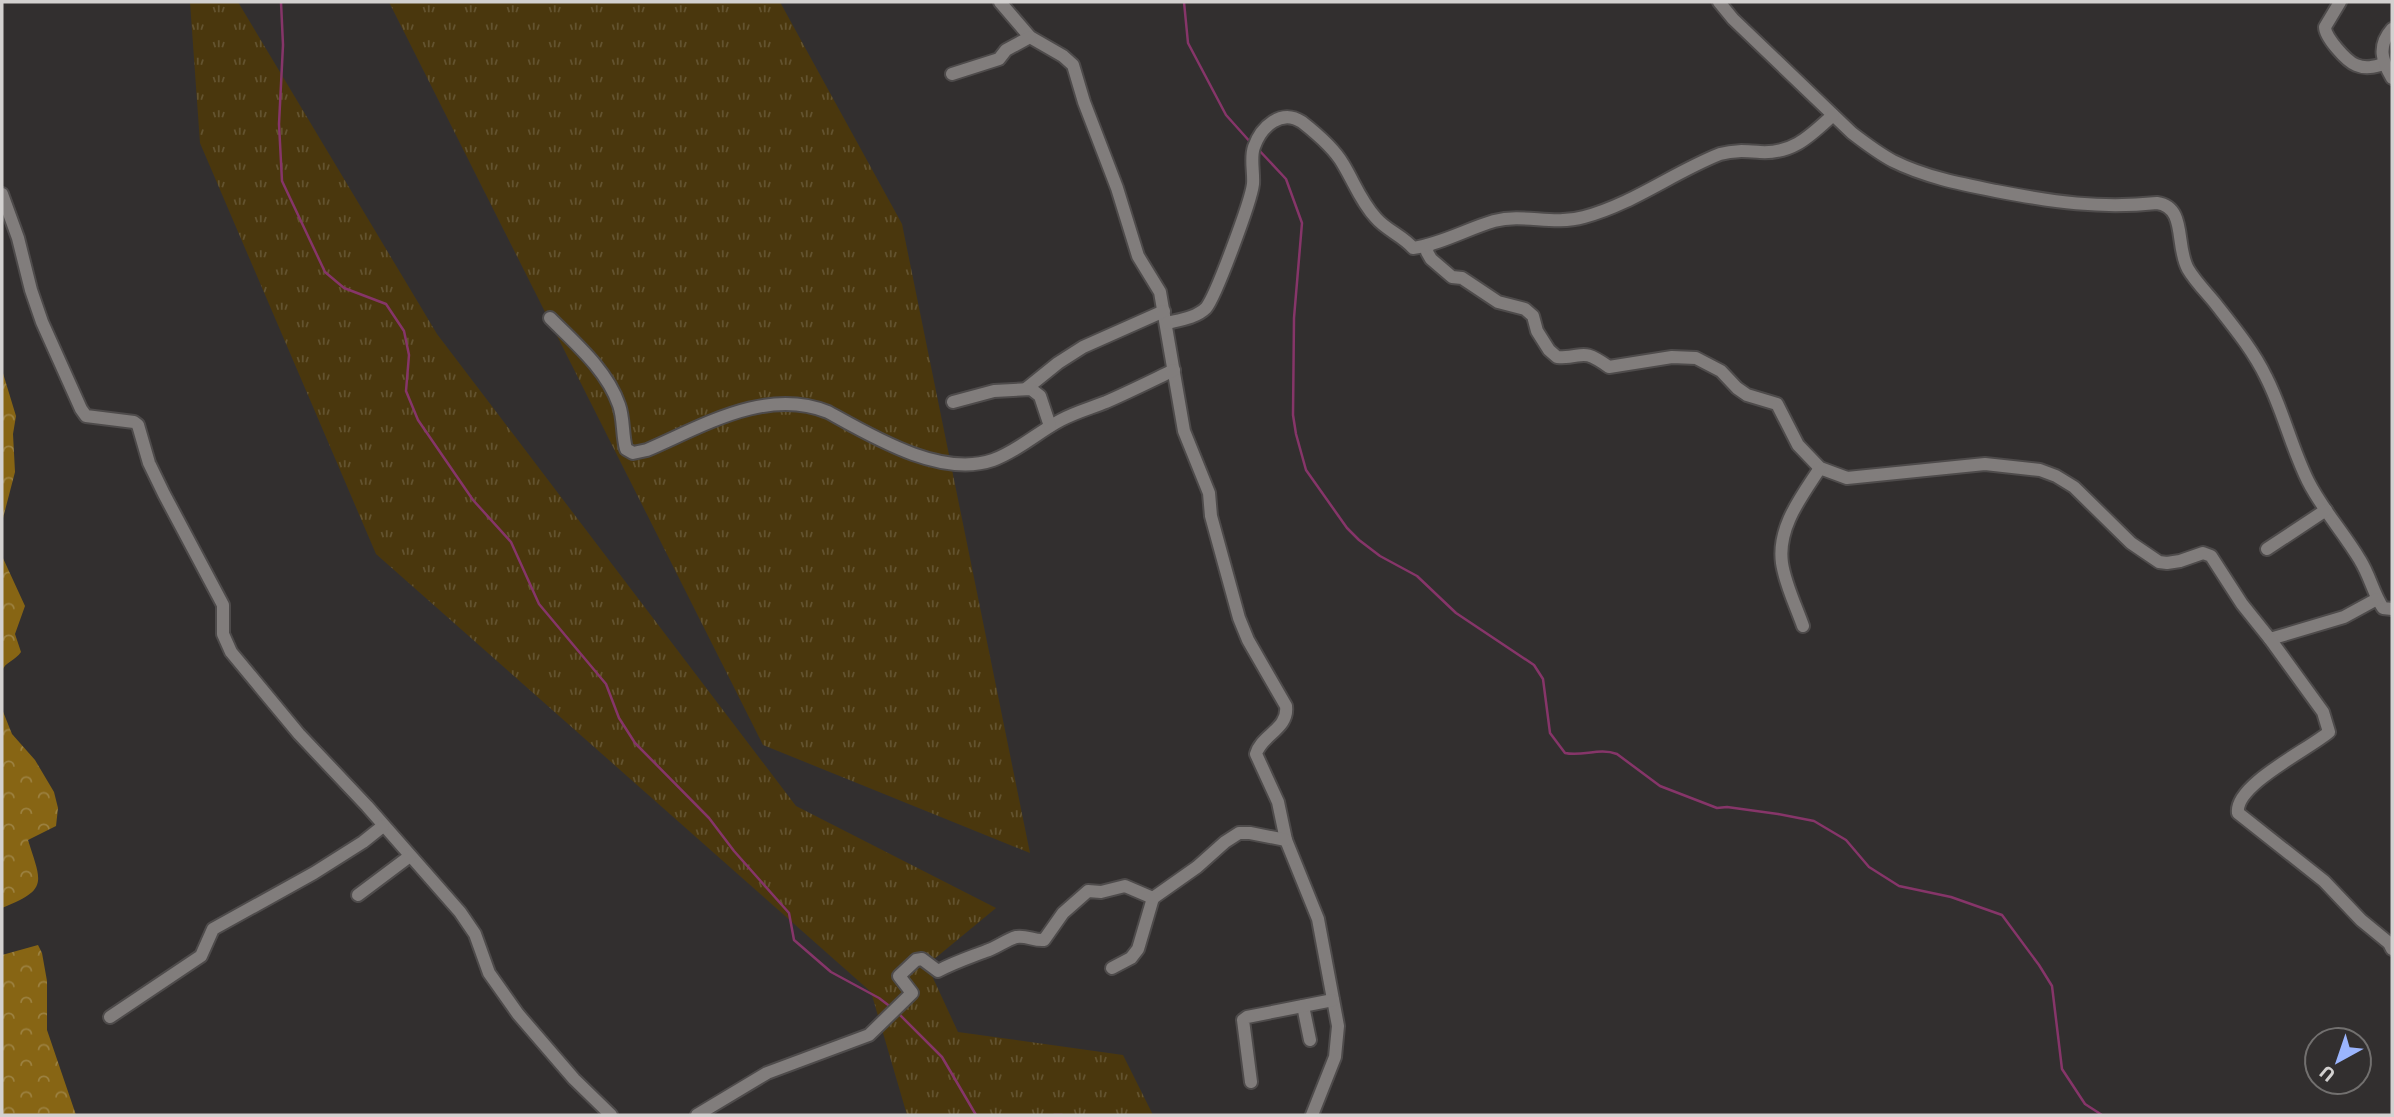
<svg xmlns="http://www.w3.org/2000/svg" width="2394" height="1117" font-family="'Exo 2',sans-serif">
  <style>
    .grass { fill: url(#grass-tufts) }
    .forest { fill: url(#forest-crowns) }
    .lines { fill: none; stroke-linecap: round; stroke-linejoin: round }
    .stream { stroke: #863569; stroke-width: 2.5 }
    .minor-casing { stroke: #4e4b4b; stroke-width: 16 }
    .minor { stroke: #817d7c; stroke-width: 12 }
  </style>
  <defs>
    <pattern id="grass-tufts" width="24" height="20" patternUnits="userSpaceOnUse" patternTransform="scale(1.75)"><rect width="24" height="20" fill="#4a370d"/><path d="M3 7l-1-3M5 7V3M7 7l1-3M15 17l-1-3M17 17v-4M19 17l1-3" fill="none" stroke="#63532f"/></pattern>
    <pattern id="forest-crowns" width="20" height="18" patternUnits="userSpaceOnUse" patternTransform="scale(1.75)"><rect width="20" height="18" fill="#876514"/><path d="M2 6a3 3 0 1 1 6 0M12 15a3 3 0 1 1 6 0" fill="none" stroke="#9c8140"/></pattern>
  </defs>
  <rect width="100%" height="100%" fill="#322f2f"/>
  <g class="grass">
    <path d="M 190,2 L 238,2 L 437,334 L 796,806 L 996,908 L 927,965 L 958,1032 L 1123,1055 L 1153,1115 L 907,1115 L 871,992 L 376,554 L 200,143 Z"/>
    <path d="M 389,2 L 780,2 L 902,224 L 1030,853 L 763,745 Z"/>
  </g>
  <g class="forest">
    <path d="M 2,370 L 16,416 L 13,434 L 15,472 L 2,522 Z"/>
    <path d="M 2,556 L 25,606 L 15,634 L 21,652 C 16,660 5,662 2,671 Z"/>
    <path d="M 2,709 L 12,734 L 35,760 L 54,792 L 58,808 L 56,826 L 28,840 C 42,884 48,889 2,908 Z"/>
    <path d="M 38,945 L 42,953 L 47,981 L 47,1030 L 76,1115 L 2,1115 L 2,955 Z"/>
  </g>
  <g class="lines">
    <g class="stream">
      <path d="M 281,2 L 283,45 L 279,124 L 282,181 L 325,272 L 344,288 L 386,304 L 404,331 L 409,355 L 406,391 L 418,420 L 473,500 L 511,542 L 539,604 L 606,684 L 619,718 L 635,743 L 709,818 L 734,851 L 789,913 L 794,940 L 831,972 L 879,998 L 892,1008"/>
      <path d="M 1184,2 L 1188,43 L 1226,115 L 1252,144"/>
      <path d="M 1257,148 L 1286,179 L 1302,223 L 1294,318 L 1293,415 L 1296,434 L 1306,470 L 1347,528 L 1359,540 L 1380,556 L 1417,576 L 1456,613 L 1534,665 L 1543,679 L 1550,733 L 1565,753 C 1583,757 1599,747 1617,754 L 1660,786 L 1717,808 L 1727,807 L 1778,814 L 1814,821 L 1846,840 L 1869,867 L 1899,886 L 1951,897 L 2002,915 L 2039,965 L 2052,986 L 2062,1069 L 2085,1104 L 2102,1115"/>
      <path d="M 897,1012 L 942,1057 L 976,1115"/>
      <path d="M 1054,1115 L 1062,1115"/>
    </g>
    <g class="minor-casing">
      <g id="minor">
        <path d="M 1000,2 L 1030,37 L 1063,56 L 1073,65 L 1084,102 L 1117,188 L 1138,256 L 1160,292 L 1184,431 L 1209,493 L 1211,516 L 1239,618 L 1248,640 L 1286,706 C 1289,729 1261,735 1256,754 L 1278,802 L 1286,840 L 1318,919 L 1338,1026 L 1335,1057 L 1312,1115"/>
        <path d="M 1719,2 L 1733,19 L 1852,133 C 1865,143 1878,153 1893,161 C 1925,177 1961,184 1996,191 C 2053,202 2100,209 2157,203 C 2187,207 2175,246 2188,269 C 2195,281 2206,292 2215,303 C 2233,326 2253,350 2266,377 C 2283,410 2291,447 2308,481 C 2322,509 2344,533 2360,560 C 2370,576 2373,593 2383,608 L 2392,609"/>
        <path d="M 2340,2 L 2325,27 C 2325,37 2346,61 2356,65 C 2365,69 2374,67 2384,64"/>
        <path d="M 2392,29 C 2377,46 2382,61 2392,78"/>
        <path d="M 952,74 L 999,59 L 1006,50 L 1030,37"/>
        <path d="M 2,194 L 18,238 L 31,290 L 42,322 L 81,409 L 86,416 L 134,422 L 138,425 L 149,463 L 164,494 L 223,605 L 223,634 L 231,652 L 299,734 L 367,806 L 460,912 L 475,934 L 489,973 L 518,1014 L 574,1079 L 611,1115"/>
        <path d="M 1428,245 L 1427,252 L 1431,259 L 1452,277 L 1462,278 L 1498,302 L 1525,309 L 1533,316 L 1537,331 L 1549,350 L 1557,357 C 1585,359 1579,346 1609,367 L 1672,357 L 1696,358 L 1721,371 L 1737,388 L 1747,395 L 1777,404 L 1798,445 L 1820,468 L 1847,478 L 1985,464 L 2040,470 L 2056,476 L 2074,487 L 2131,543 L 2159,562 L 2167,563 L 2180,561 L 2203,553 L 2211,556 L 2242,604 L 2270,639 L 2344,617 L 2377,599"/>
        <path d="M 550,318 C 575,343 607,370 619,405 C 624,419 622,434 626,449 L 633,453 L 647,450 C 703,426 766,387 828,412 C 873,437 941,478 993,460 C 1018,451 1038,432 1061,420 C 1076,412 1091,408 1106,402 C 1129,392 1151,381 1174,370"/>
        <path d="M 1167,323 C 1179,320 1196,318 1206,308 C 1216,296 1251,201 1253,184 C 1254,172 1250,158 1254,147 C 1261,127 1281,108 1302,122 C 1316,133 1334,148 1343,164 C 1354,182 1361,202 1376,218 C 1386,230 1403,236 1413,248 C 1441,244 1467,229 1494,221 C 1525,213 1552,226 1584,217 C 1633,204 1674,172 1720,154 C 1735,150 1745,151 1760,152 C 1793,154 1810,136 1833,115"/>
        <path d="M 1027,388 L 1058,363 L 1083,347 L 1164,311"/>
        <path d="M 953,402 L 994,391 L 1031,389 L 1040,396 L 1050,426"/>
        <path d="M 2267,549 L 2326,510"/>
        <path d="M 1803,626 C 1796,606 1785,584 1782,563 C 1777,527 1802,496 1820,468"/>
        <path d="M 2270,639 L 2323,712 L 2329,732 C 2308,750 2234,785 2238,813 L 2324,881 L 2361,920 L 2389,943 L 2392,949"/>
        <path d="M 358,895 L 410,856"/>
        <path d="M 1112,968 L 1131,958 L 1138,949 L 1153,898"/>
        <path d="M 1303,1006 L 1310,1040"/>
        <path d="M 110,1017 L 201,956 L 213,929 L 314,873 L 363,842 L 383,826"/>
        <path d="M 1251,1082 L 1243,1020 L 1247,1017 L 1333,1000"/>
        <path d="M 697,1115 L 767,1073 L 869,1035 L 912,993 L 899,976 L 916,960 L 922,959 L 938,971 C 955,962 968,958 986,951 C 996,948 1006,940 1016,937 C 1026,935 1034,941 1044,940 L 1063,913 L 1088,891 L 1101,892 L 1125,886 L 1153,898 L 1197,867 L 1225,842 L 1239,833 L 1250,833 L 1286,840"/>
      </g>
    </g>
    <use href="#minor" class="minor"/>
  </g>
  <rect width="2394" height="1117" fill="none" stroke="#d3d1d0" stroke-width="7"/>
  <g transform="translate(2338 1061) rotate(220)"><circle r="33" fill="#322f2f" stroke="#72706f" stroke-width="2"/>
  <path d="M0-5L12 26L0 18L-12 26Z" fill="#9bb5fd"/>
  <text y="-10" font-size="19" font-weight="bold" text-anchor="middle" fill="#d3d1d0">U</text>
  </g>
</svg>
